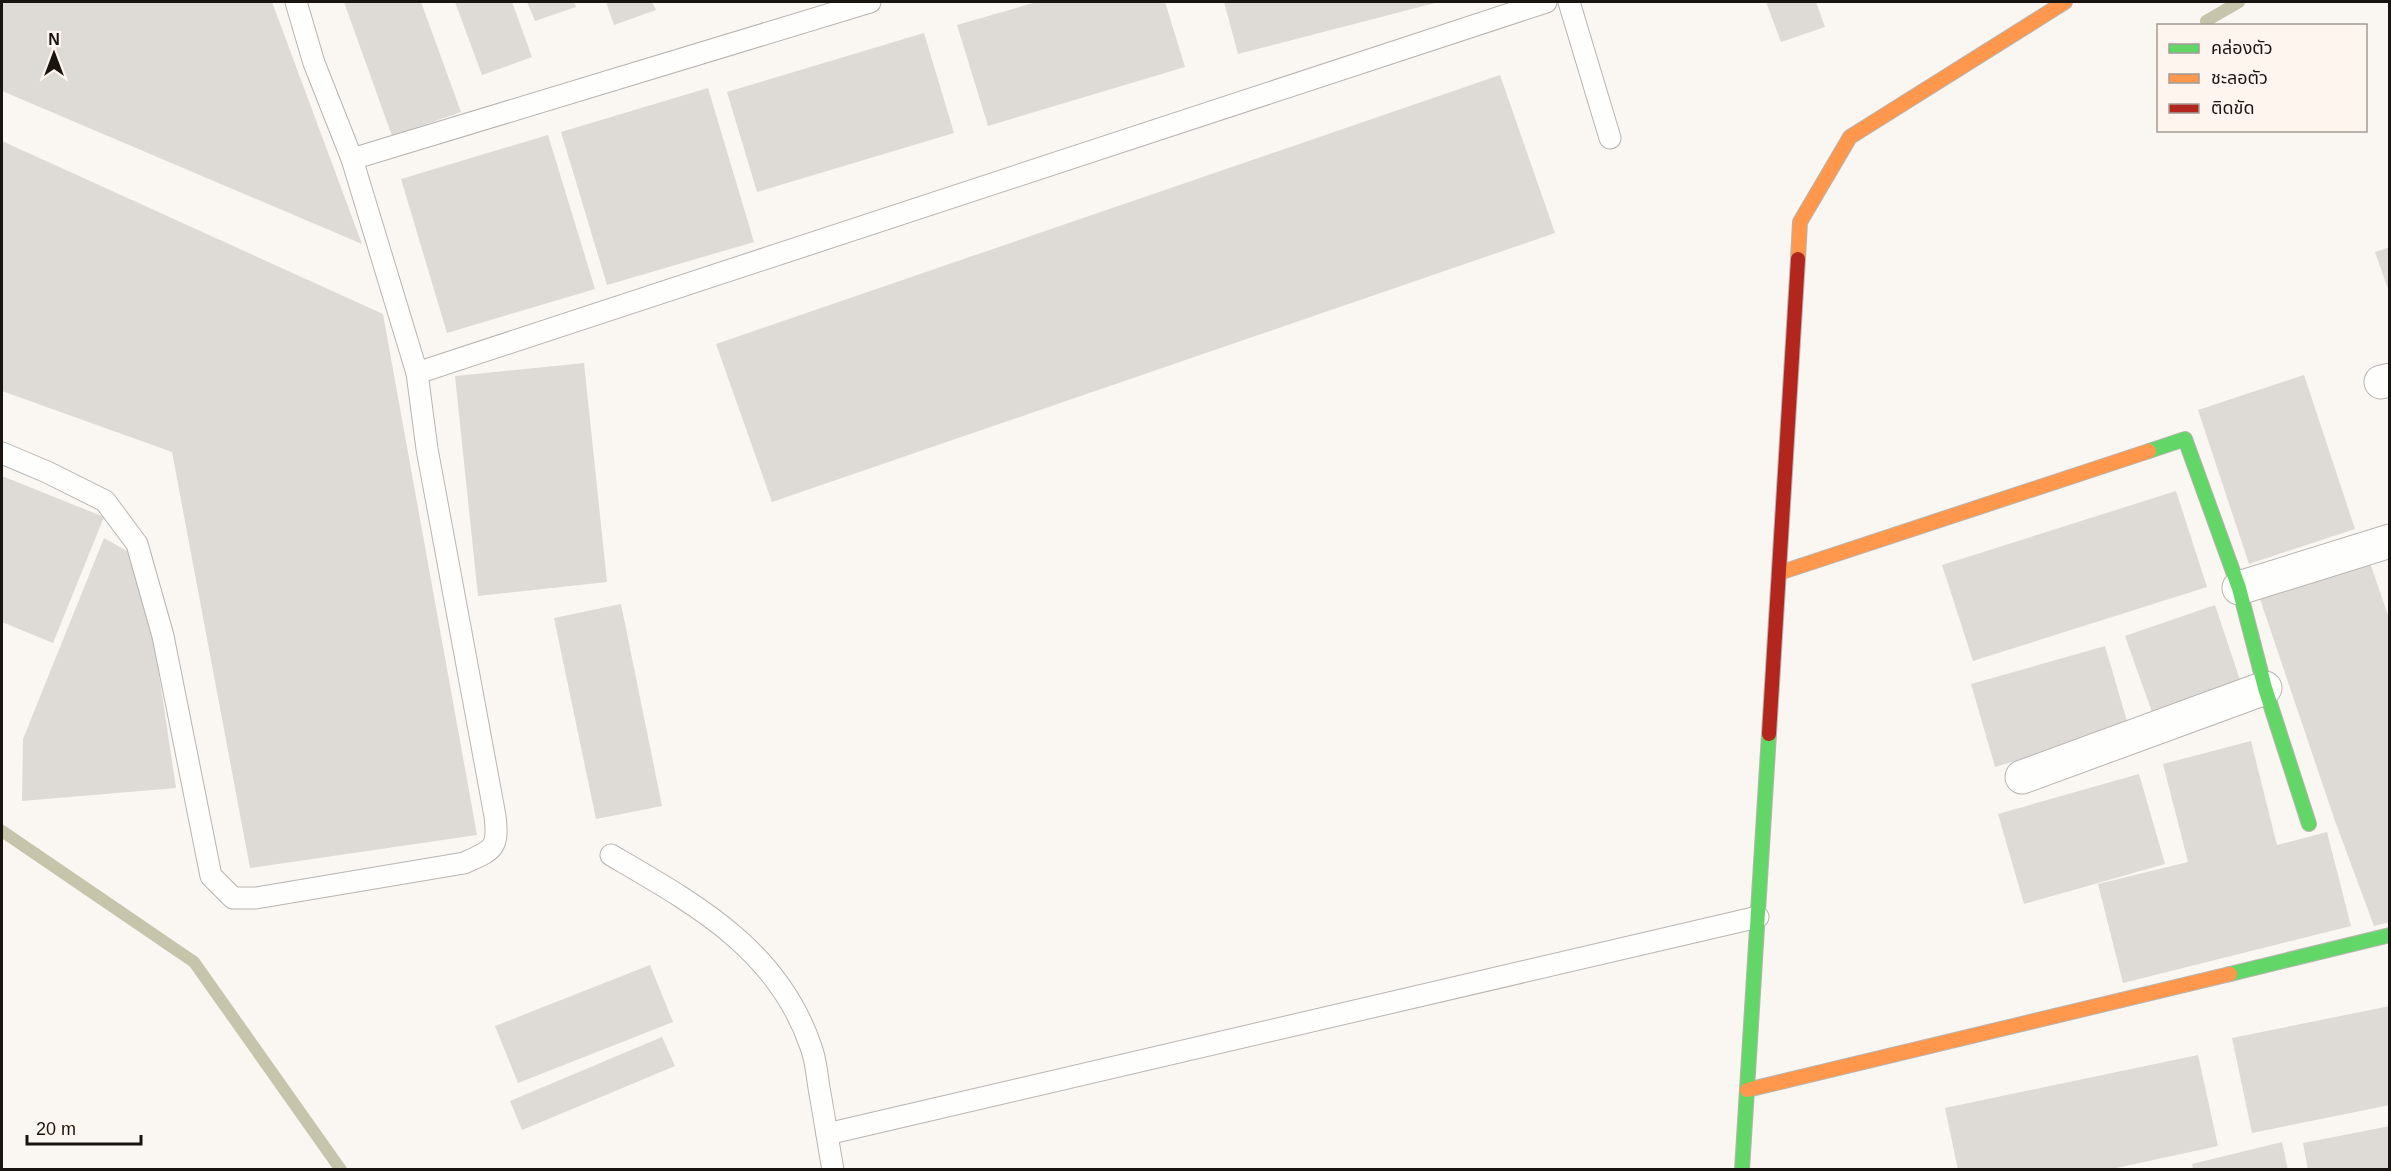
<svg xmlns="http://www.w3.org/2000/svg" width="2391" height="1171" font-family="Helvetica,'Noto Sans Thai',sans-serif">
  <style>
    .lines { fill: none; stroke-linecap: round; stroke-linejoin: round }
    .stream { stroke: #c6c4aa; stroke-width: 12 }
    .building { fill: #dedad6 }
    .lane-casing { stroke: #b8b4b0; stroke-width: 23 }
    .street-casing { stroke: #b8b4b0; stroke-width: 35 }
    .fast-casing { stroke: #b8b4b0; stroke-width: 16 }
    .slow-casing { stroke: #b8b4b0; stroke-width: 16 }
    .jam-casing { stroke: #b8b4b0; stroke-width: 16 }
    .lane { stroke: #fefefd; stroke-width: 21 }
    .street { stroke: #fefefd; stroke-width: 33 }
    .fast { stroke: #63d668; stroke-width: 14 }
    .slow { stroke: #ff974d; stroke-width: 14 }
    .jam { stroke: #b3261e; stroke-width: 14 }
  </style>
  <rect width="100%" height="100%" fill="#faf6f2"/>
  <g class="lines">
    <g class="stream">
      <path d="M 2206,21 L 2239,2"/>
      <path d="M 2,831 L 194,962 L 341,1170"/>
    </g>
  </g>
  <g class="building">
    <path d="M 2,2 L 272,2 L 362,244 L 2,91 Z"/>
    <path d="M 344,2 L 421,2 L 461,112 L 392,136 Z"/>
    <path d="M 455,2 L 512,2 L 532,57 L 482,75 Z"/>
    <path d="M 527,2 L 574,2 L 576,7 L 535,21 Z"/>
    <path d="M 606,2 L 652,2 L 656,10 L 614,25 Z"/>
    <path d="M 1037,2 L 1165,2 L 1185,67 L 988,126 L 957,25 Z"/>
    <path d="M 1224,2 L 1439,2 L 1238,54 Z"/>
    <path d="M 1766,2 L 1816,2 L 1825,27 L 1781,42 Z"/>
    <path d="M 924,33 L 954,133 L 757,192 L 727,92 Z"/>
    <path d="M 1500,75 L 1555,233 L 772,502 L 716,344 Z"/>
    <path d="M 708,88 L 754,242 L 607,285 L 561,132 Z"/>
    <path d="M 548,135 L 595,289 L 447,333 L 401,179 Z"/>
    <path d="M 2,141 L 383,314 L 477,835 L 250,868 L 172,452 L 2,391 Z"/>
    <path d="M 2390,247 L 2390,292 L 2389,292 L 2375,252 Z"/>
    <path d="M 584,363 L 607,582 L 478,596 L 455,376 Z"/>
    <path d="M 2304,375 L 2355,529 L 2249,564 L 2198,410 Z"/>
    <path d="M 2,476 L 104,517 L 53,643 L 2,622 Z"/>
    <path d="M 2176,491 L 2207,587 L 1973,661 L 1942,565 Z"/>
    <path d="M 104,538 L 127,551 L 153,634 L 176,788 L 22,801 L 23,739 Z"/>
    <path d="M 2369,560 L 2390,621 L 2390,922 L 2374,926 L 2335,821 L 2259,596 Z"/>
    <path d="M 621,604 L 662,806 L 596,819 L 554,618 Z"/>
    <path d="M 2215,605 L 2242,686 L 2153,715 L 2125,636 Z"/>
    <path d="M 2105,646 L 2129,728 L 1995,767 L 1971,684 Z"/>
    <path d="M 2251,741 L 2277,845 L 2327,832 L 2351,926 L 2123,983 L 2098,884 L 2188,862 L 2163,764 Z"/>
    <path d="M 2139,774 L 2165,864 L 2024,904 L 1998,814 Z"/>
    <path d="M 650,965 L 673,1022 L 518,1083 L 495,1026 Z"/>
    <path d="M 2390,1006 L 2390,1105 L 2252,1133 L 2232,1038 Z"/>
    <path d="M 662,1037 L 675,1066 L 522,1130 L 510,1101 Z"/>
    <path d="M 2198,1055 L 2218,1146 L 2107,1170 L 1958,1170 L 1945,1108 Z"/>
    <path d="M 2390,1126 L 2390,1170 L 2308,1170 L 2303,1143 Z"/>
    <path d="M 2282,1142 L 2288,1170 L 2193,1170 L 2192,1164 Z"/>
  </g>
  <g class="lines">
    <g class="lane-casing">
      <g id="lane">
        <path d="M 1569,2 L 1610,138"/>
        <path d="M 352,159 L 870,2"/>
        <path d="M 417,373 L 1546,2"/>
        <path d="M 2,453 L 47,472 L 105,501 L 137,544 L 163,636 L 211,876 L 233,898 L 256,898 L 464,863 C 493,850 499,849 495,816 L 427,449 L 417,373 L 352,159 L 314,63 L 296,2"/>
        <path d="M 611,855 C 695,904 778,949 811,1047 C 816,1060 817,1075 819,1088 C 824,1115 828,1142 833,1170"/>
        <path d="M 827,1134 L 1758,917"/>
      </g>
    </g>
    <g class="street-casing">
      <g id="street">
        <path d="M 2381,382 L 2390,380"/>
        <path d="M 2239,588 L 2390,541"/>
        <path d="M 2022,777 L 2265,688"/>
      </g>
    </g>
    <g class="fast-casing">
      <g id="fast">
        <path d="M 2149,451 L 2185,439 L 2239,588 L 2265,688 L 2309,824"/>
        <path d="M 2230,974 L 2390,935"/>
        <path d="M 1742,1170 L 1769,734"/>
      </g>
    </g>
    <g class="slow-casing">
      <g id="slow">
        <path d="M 1798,259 L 1800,222 L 1850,137 L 2065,2"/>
        <path d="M 1779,573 L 2149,451"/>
        <path d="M 1747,1090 L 2230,974"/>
      </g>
    </g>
    <g class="jam-casing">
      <path id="jam" d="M 1769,734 L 1798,259"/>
    </g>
    <use href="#lane" class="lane"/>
    <use href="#street" class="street"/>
    <use href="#fast" class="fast"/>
    <use href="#slow" class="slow"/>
    <use href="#jam" class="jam"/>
  </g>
  <rect width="2391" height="1171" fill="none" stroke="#191410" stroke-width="6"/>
  <rect x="2157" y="24" width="210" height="108" fill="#fef5ee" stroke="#a29b95" stroke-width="1.5"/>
  <rect x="2169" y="44" width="30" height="9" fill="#63d668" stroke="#a29b95" stroke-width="1.5"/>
  <text x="2211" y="54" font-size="18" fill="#191410">คล่องตัว</text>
  <rect x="2169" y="74" width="30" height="9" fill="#ff974d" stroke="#a29b95" stroke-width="1.5"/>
  <text x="2211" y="84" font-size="18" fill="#191410">ชะลอตัว</text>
  <rect x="2169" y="104" width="30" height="9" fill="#b3261e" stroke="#a29b95" stroke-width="1.5"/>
  <text x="2211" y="114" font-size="18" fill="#191410">ติดขัด</text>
  <g transform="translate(54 54)" stroke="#fef5ee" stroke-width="4.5" paint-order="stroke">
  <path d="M0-4.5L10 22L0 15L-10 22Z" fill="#191410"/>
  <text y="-9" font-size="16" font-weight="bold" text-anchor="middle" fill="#191410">N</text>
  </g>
  <path d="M27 1135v9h114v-9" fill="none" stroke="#191410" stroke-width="3"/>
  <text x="36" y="1135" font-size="18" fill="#191410" stroke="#fef5ee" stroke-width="4.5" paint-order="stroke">20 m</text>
</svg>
